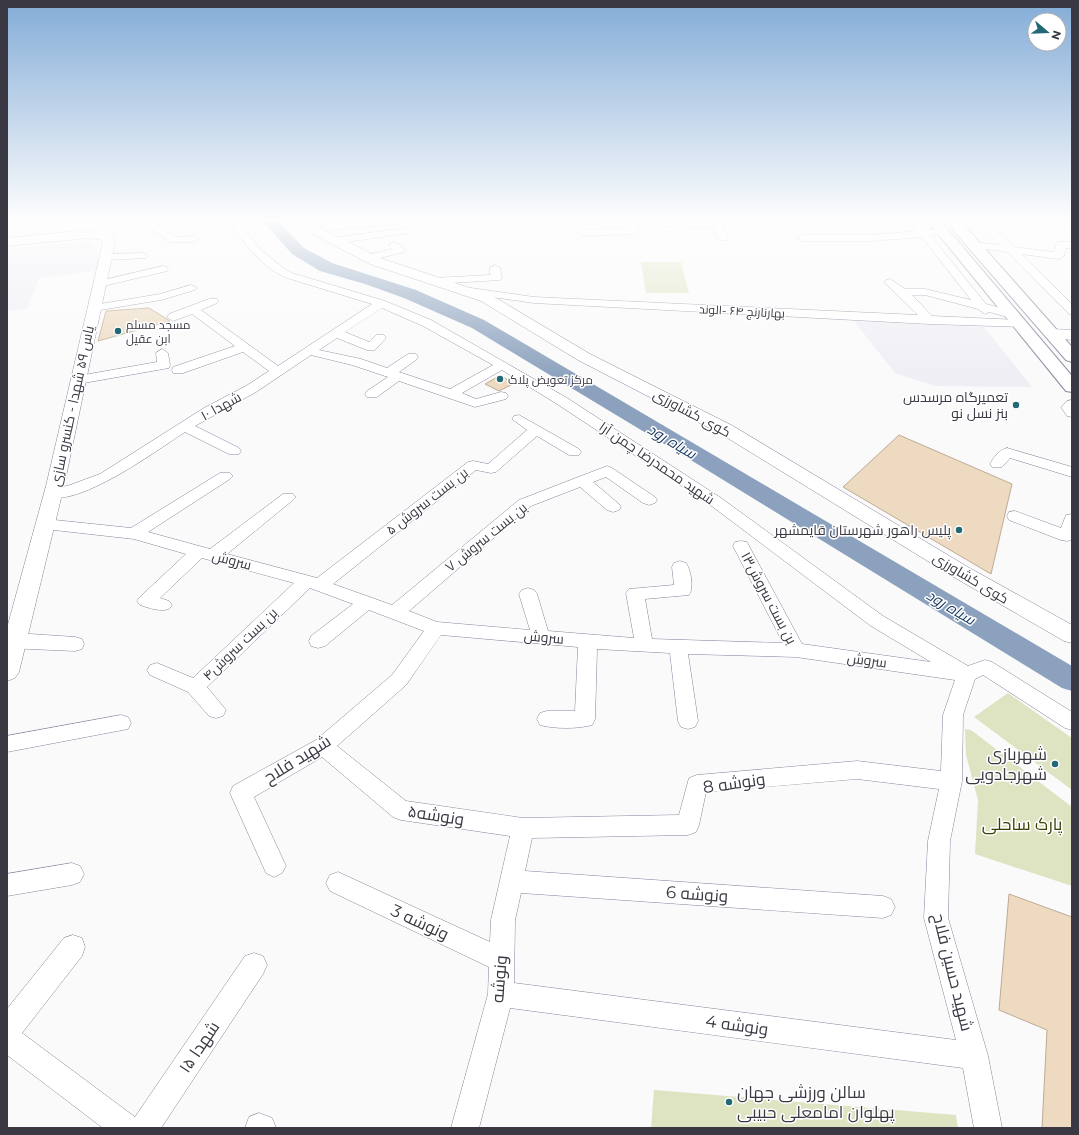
<svg xmlns="http://www.w3.org/2000/svg" width="1079" height="1135" font-family="Montserrat,Cairo,sans-serif">
<style>
.built{fill:#efeef5}
.green{fill:#dee3c1}
.lines{fill:none;stroke-linecap:round;stroke-linejoin:round}
.river{fill:#8ba1bd;fill-rule:evenodd}
.building{fill:#eddac1;stroke:#beab94}
.minor-casing{stroke:#89849d;stroke-width:1}
.tertiary-casing{stroke:#89849d;stroke-width:1}
.trunk-casing{stroke:#89849d;stroke-width:2}
.minor{fill:#fff;fill-rule:evenodd}
.tertiary{fill:#fff;fill-rule:evenodd}
.trunk{fill:#fff;fill-rule:evenodd}
.poi-dot{fill:#226877;stroke:#fff;stroke-width:1.5}
.labels{text-anchor:middle;dominant-baseline:central;stroke-width:3;stroke-linejoin:round;paint-order:stroke}
.far-street-label{font-size:12px;fill:#3a3843;stroke:#fff}
.far-poi-label{font-size:12px;fill:#3a3843;stroke:#fff;text-anchor:start}
.poi-label{font-size:14px;fill:#3a3843;stroke:#fff;text-anchor:end}
.street-label{font-size:14px;fill:#3a3843;stroke:#fff}
.water-label{font-size:15px;font-style:italic;fill:#1e3e65;stroke:#fff}
.near-poi-label{font-size:17px;fill:#3a3843;stroke:#fff;text-anchor:end}
.near-street-label{font-size:17px;fill:#3a3843;stroke:#fff}
.near-park-label{font-size:17px;fill:#3b3f01;stroke:#fff}
</style>
<rect width="100%" height="100%" fill="#fafafa"/>
<g class="built">
<polygon points="92,241 103,270 39,278 27,309 7,311 7,249"/>
<polygon points="854,321 984,327 1032,387 935,386 895,373"/>
</g>
<g class="green">
<polygon points="641,262 681,262 689,293 646,293"/>
<polygon points="1008,693 1072,738 1072,790 974,717"/>
<polygon points="965,729 971,730 1072,807 1072,886 975,854 978,800 966,755"/>
<polygon points="654,1090 956,1115 958,1128 651,1128"/>
</g>
<g class="lines">
<polygon class="river" points="261,219 276,219 304,248 332,263 416,290 484,320 1072,666 1072,691 1062,688 694,462 472,328 404,298 365,284 320,271 292,254"/>
</g>
<g class="building">
<polygon points="149,308 170,321 98,341 106,311"/>
<polygon points="501,375 513,384 499,391 485,384"/>
<polygon points="899,435 1012,484 991,574 843,487"/>
<polygon points="1009,894 1072,917 1072,1128 1042,1128 1047,1030 999,1010"/>
</g>
<g class="lines">
<g class="minor-casing">
<g id="minor">
<polygon points="105,219 115,219 119,227 114,230 110,229"/>
<polygon points="139,219 151,219 176,237 193,236 198,239 193,242 170,242"/>
<path d="M227,219H237L260,249L283,268L292,273L385,301L431,320L567,398L721,498L883,616L968,666L985,660L992,662L1072,712V730L1065,728L983,675L975,679L963,715L962,781L950,841L948,918L988,1056L1002,1128H974L963,1068L510,1008L479,1128H451L488,994L489,967L330,891L326,883L330,875L338,872L490,942L491,920L510,836L401,820L393,817L322,757L254,797L286,866L282,873L274,877L266,873L230,793L233,786L316,740L392,675L424,631L369,610L325,646L318,648L311,646L309,641L311,636L353,604L310,588L207,687L226,710L223,716L216,718L209,716L188,692L150,675L147,670L150,665L157,663L193,678L294,583L202,558L160,598L169,601L172,605L169,609C160,612 149,608 140,605L137,601L140,597L186,554L134,539L45,529L39,528L37,524L39,520L45,519L131,528L220,473H230L233,476L230,479L148,532L210,549L283,494H293L296,497L293,500L227,554L317,578L468,462L473,461L488,464L527,430L512,419L514,416L519,415L579,449L581,452L579,455H569L537,436L496,472L491,473L476,470L333,584L392,605L519,500L607,466L612,468L655,497L657,500L655,503L649,505L643,503L606,477L593,482L619,504L621,507L619,510L613,512L607,510L580,487L531,506L409,611L437,622L530,630L519,594L522,590L528,588L534,590L537,594L548,631L634,638L626,593L629,589L674,585L672,567L674,563L680,561L686,563C691,570 694,588 689,595L645,599L652,639L783,643L733,546L735,542L741,541L747,542L749,546L802,644L931,662L871,626L709,504L557,404L502,370L462,393L476,399L501,392L506,393L508,396L506,399L475,407L399,381L377,397H367L365,394L367,391L388,377L352,365L311,355L256,392L195,426L239,448L241,451L239,454H229L185,432C156,451 81,506 48,497L45,494L48,491L70,485L100,474L204,408L246,386L269,371L243,352L183,373H173L172,370L173,367L235,346L192,314L173,321L167,317L169,314L209,299H217L219,301L217,303L201,310L278,366L372,304L284,277C259,264 243,242 227,219ZM382,308L423,326L493,365L450,389L399,372L416,360L418,357L416,354H408L387,368L361,359L319,350L337,338L367,350H375L386,338L384,335H376L369,342L345,332ZM441,635L578,647L575,711H547L540,713L537,719L540,725C554,729 578,729 592,725L595,719L597,649L670,653L678,721L681,727L688,729L695,727L698,721L688,654L796,657L955,680L943,715L941,771L857,761L697,775L689,778L679,815L523,818L406,801L337,746L406,685ZM857,779L939,789L928,841L924,918L956,1040L514,983L515,920L521,893L883,918L891,915L895,907L891,899L883,896L525,871L532,838L688,835L696,832L699,825L706,792Z"/>
<polygon points="388,219 404,219 405,221 400,224 327,230 322,227 327,224"/>
<polygon points="552,219 562,219 562,223 557,226 553,225"/>
<polygon points="628,219 717,222 721,223 728,238 727,240 719,240 713,228 638,225 639,231 634,234 583,236 578,233 583,230 629,228"/>
<polygon points="908,219 918,219 927,230 946,229 947,231 946,233 931,236 986,304 1015,312 1017,314 1011,318 989,312 985,314 978,309 925,295 912,295 932,316 1020,320 1024,321 1026,324 1024,327 929,324 534,303 464,293 458,290 464,287 534,297 918,315 886,284 884,282 886,280 890,279 905,289 925,289 971,300 922,237 872,241 802,241 797,238 802,235 872,235 918,231"/>
<polygon points="975,219 986,219 1014,247 1054,252 1057,242 1072,242 1072,248 1066,248 1064,256 1059,259 1021,254 1072,304 1072,315 1068,313 1008,252 970,247 969,245 974,242 1000,245"/>
<polygon points="404,228 409,231 408,233 334,244 329,241 334,238"/>
<polygon points="394,242 398,243 405,250 404,252 368,261 363,258 364,256 392,249 389,245"/>
<polygon points="142,253 146,254 147,256 146,258 106,260 101,257 106,254"/>
<polygon points="495,265 500,268 502,278 500,280 434,284 428,281 434,278 490,275 490,268"/>
<polygon points="163,266 167,267 168,269 167,271 99,287 93,284 95,282"/>
<polygon points="191,285 197,288 195,290 161,300 94,311 88,308 94,305 160,294"/>
<polygon points="162,349 168,353 170,365 169,368 78,384 71,380 78,376 157,362 156,353"/>
<polygon points="1072,400 1072,417 1067,416 1061,407 1067,401"/>
<path d="M1007,448L1072,467V477L1010,458L1002,467H992L990,464C994,457 999,450 1007,448Z"/>
<polygon points="1015,511 1061,528 1066,515 1072,514 1072,540 1067,541 1061,540 1009,520 1007,516 1009,512"/>
<polygon points="15,633 75,637 82,639 84,644 82,649 75,651 7,648 7,634"/>
<polygon points="121,715 128,717 131,723 128,729 7,752 7,736"/>
<polygon points="72,863 80,866 84,874 80,882 72,885 7,896 7,874"/>
<polygon points="73,935 82,938 85,947 82,956 22,1033 135,1117 245,956 254,953 263,956 267,965 263,974 161,1128 103,1128 7,1055 7,1009 64,938"/>
<polygon points="259,1113 272,1118 276,1128 245,1128 249,1117"/>
</g>
</g>
<g class="tertiary-casing">
<g id="tertiary">
<polygon points="121,219 141,219 139,222 128,225 111,234 114,237 115,242 64,486 19,672 15,678 7,681 7,628 46,486 103,242 102,240 89,238 7,246 7,238 89,230 96,231"/>
<polygon points="294,219 307,219 316,226 380,258 491,295 590,354 733,426 966,566 1072,625 1072,643 1064,641 952,576 721,434 578,360 481,301 370,264 308,232"/>
<polygon points="1052,329 1072,330 1072,340 1047,337 1044,334 1047,331"/>
</g>
</g>
<g class="trunk-casing">
<g id="trunk">
<polygon points="926,219 939,219 1072,376 1072,392 1066,391"/>
<polygon points="958,223 963,224 1072,347 1072,362 1066,360 953,230 952,227 953,224"/>
</g>
</g>
<use href="#minor" class="minor"/>
<use href="#tertiary" class="tertiary"/>
<use href="#trunk" class="trunk"/>
</g>
<linearGradient id="sky" x2="0" y2="1"><stop stop-color="#83acd7"/><stop offset="0.58" stop-color="#fdfdfd"/><stop offset="1" stop-color="#fdfdfd" stop-opacity="0"/></linearGradient>
<rect width="1079" height="378" fill="url(#sky)"/>
<g class="poi-dot">
<circle cx="118" cy="331" r="4"/>
<circle cx="500" cy="379" r="4"/>
<circle cx="1016" cy="405" r="4"/>
<circle cx="959" cy="530" r="4"/>
<circle cx="1055" cy="764" r="4"/>
<circle cx="729" cy="1102" r="4"/>
</g>
<g class="labels">
<g class="far-street-label">
<text transform="translate(742 311) rotate(3)">بهارنارنج ۶۴ -الوند</text>
</g>
<g class="far-poi-label">
<text x="126" y="324">مسجد مسلم<tspan x="126" dy="14">ابن عقیل</tspan></text>
<text x="508" y="379">مرکز تعویض پلاک</text>
</g>
<g class="poi-label">
<text x="1008" y="397">تعمیرگاه مرسدس<tspan x="1008" dy="16">بنز نسل نو</tspan></text>
<text x="951" y="530">پلیس راهور شهرستان قایمشهر</text>
</g>
<g class="street-label">
<text transform="translate(72 406) rotate(-78)">یاس ۵۹ شهدا - کنسرو سازی</text>
<text transform="translate(221 406) rotate(-29)">شهدا ۱۰</text>
<text transform="translate(692 413) rotate(28)">کوی کشاورزی</text>
<text transform="translate(657 463) rotate(34)">شهید محمدرضا چمن آرا</text>
<text transform="translate(427 501) rotate(-38)">بن بست سروش ۵</text>
<text transform="translate(486 537) rotate(-39)">بن بست سروش ۷</text>
<text transform="translate(232 560) rotate(15)">سروش</text>
<text transform="translate(971 578) rotate(31)">کوی کشاورزی</text>
<text transform="translate(769 598) rotate(62)">بن بست سروش۱۳</text>
<text transform="translate(544 637) rotate(5)">سروش</text>
<text transform="translate(240 644) rotate(-44)">بن بست سروش۴</text>
<text transform="translate(867 660) rotate(8)">سروش</text>
</g>
<g class="water-label">
<text transform="translate(672 441) rotate(31)">سیاه رود</text>
<text transform="translate(951 607) rotate(31)">سیاه رود</text>
</g>
<g class="near-poi-label">
<text x="1047" y="754">شهربازی<tspan x="1047" dy="20">شهرجادویی</tspan></text>
<text x="737" y="1092" text-anchor="start">سالن ورزشی جهان<tspan x="737" dy="20">پهلوان امامعلی حبیبی</tspan></text>
</g>
<g class="near-street-label">
<text transform="translate(297 759) rotate(-32)">شهید فلاح</text>
<text transform="translate(734 783) rotate(-8)">ونوشه 8</text>
<text transform="translate(436 815) rotate(9)">ونوشه۵</text>
<text transform="translate(697 894) rotate(4)">ونوشه 6</text>
<text transform="translate(420 922) rotate(25)">ونوشه 3</text>
<text transform="translate(953 972) rotate(76)">شهید حسین فلاح</text>
<text transform="translate(499 979) rotate(-85)">ونوشه</text>
<text transform="translate(737 1025) rotate(8)">ونوشه 4</text>
<text transform="translate(199 1047) rotate(-56)">شهدا ۱۵</text>
</g>
<g class="near-park-label">
<text x="1022" y="824">پارک ساحلی</text>
</g>
</g>
<rect width="1079" height="1135" fill="none" stroke="#3a3843" stroke-width="16"/>
<g transform="translate(1047 32) rotate(109)"><circle r="19" fill="#ffffff" stroke="#b0afb4"/>
<path d="M0-3L7 15L0 10L-7 15Z" fill="#226877"/>
<text y="-6" font-size="11" font-weight="bold" text-anchor="middle" fill="#3a3843">N</text>
</g>
</svg>
